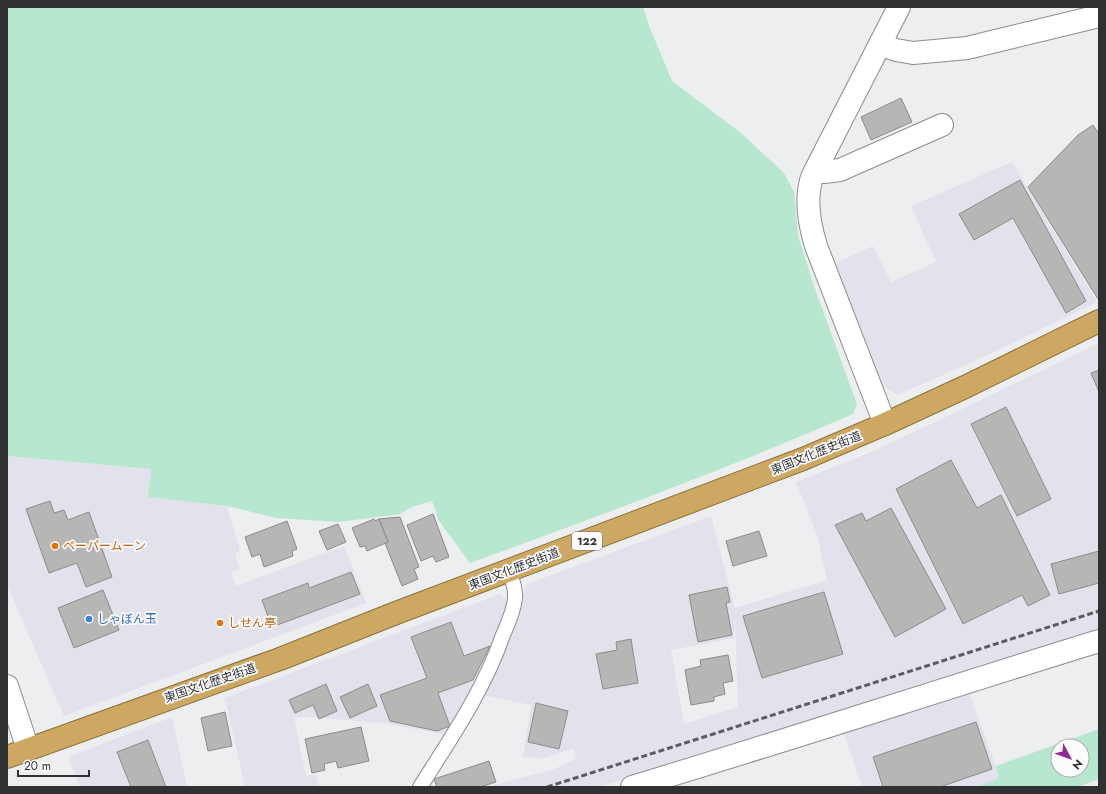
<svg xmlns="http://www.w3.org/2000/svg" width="1106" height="794" font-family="Jost,'Noto Sans JP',sans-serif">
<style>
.built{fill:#e1e2ec;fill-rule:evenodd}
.green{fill:#b8e7cf;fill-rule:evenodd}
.building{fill:#b8b6b4;stroke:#8d8b89}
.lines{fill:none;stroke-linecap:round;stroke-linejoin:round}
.service-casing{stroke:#8c8c8f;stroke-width:16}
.minor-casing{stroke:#8c8c8f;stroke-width:24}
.tertiary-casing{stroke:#8c8c8f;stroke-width:24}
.trunk-casing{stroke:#8d7138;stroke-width:24}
.service{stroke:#fff;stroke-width:14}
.minor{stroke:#fff;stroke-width:22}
.tertiary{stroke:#fff;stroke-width:22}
.trunk{stroke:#cca863;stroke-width:22}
.rail{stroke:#5b5c5d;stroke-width:3;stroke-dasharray:6 3;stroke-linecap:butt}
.food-dot{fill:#e8710a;stroke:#fbfbfe;stroke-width:1.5}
.shop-dot{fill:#3f7fe0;stroke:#fbfbfe;stroke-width:1.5}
.labels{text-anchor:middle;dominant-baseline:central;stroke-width:3.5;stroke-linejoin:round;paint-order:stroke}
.shield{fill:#fbfbfe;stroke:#6d6e6f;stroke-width:1}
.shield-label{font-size:11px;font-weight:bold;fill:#303132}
.street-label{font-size:12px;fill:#303132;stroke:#fbfbfe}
.food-label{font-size:12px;fill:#c56008;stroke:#fbfbfe;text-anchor:start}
.shop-label{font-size:12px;fill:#366cbe;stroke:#fbfbfe;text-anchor:start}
</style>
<rect width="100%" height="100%" fill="#edeef0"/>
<g class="built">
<polygon points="1012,162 1097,302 977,360 897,395 877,382 833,264 873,246 891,282 936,262 911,206"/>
<path d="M1099,343V632L599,787H486L552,770L576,759L574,748L544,758L523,757L531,705L482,695L500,664L527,584L711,516L735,608L827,580L818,538L796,482L871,452L958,411ZM735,619L738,707L684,724L671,650L734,638Z"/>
<polygon points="7,456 151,469 148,497 227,506 240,551 235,553 240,569 231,572 236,586 344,546 366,603 64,716 7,585"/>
<polygon points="500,594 508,602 488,656 447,735 389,724 314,717 294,717 306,776 316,775 319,787 245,787 225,698"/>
<polygon points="969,693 1000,778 977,787 862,787 844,733"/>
<polygon points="172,717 187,787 80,787 68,757"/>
</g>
<g class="green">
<path d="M7,7H643L650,28L672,81L741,133L784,173L794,192L798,235L815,289L857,404L853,414C727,469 599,516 470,563L439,521L432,501L412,507L400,514L339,522L276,518L227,506L148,497L151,469L7,456Z"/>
<path d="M1099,729V779L1078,787H977L999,778L996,766ZM1058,746H1082V770H1058Z"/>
</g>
<g class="building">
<polygon points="901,98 912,122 871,140 861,117"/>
<polygon points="1093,125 1099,134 1099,299 1098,299 1028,187 1078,135"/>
<polygon points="1020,180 1086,301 1066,313 1013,218 974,240 959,214"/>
<polygon points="1099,370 1099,392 1091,373"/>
<polygon points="1006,407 1051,499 1017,516 971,424"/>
<polygon points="951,460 977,508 1001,495 1050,595 1028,606 1022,595 963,624 896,489"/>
<polygon points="50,501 54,513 64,510 68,520 89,512 112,577 86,587 77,563 49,573 26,509"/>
<polygon points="891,508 946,609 895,637 835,525 862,513 866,521"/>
<polygon points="433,514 449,557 436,562 433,556 421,561 407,525"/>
<polygon points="400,517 419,567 414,569 418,579 402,586 385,543 388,542 379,519"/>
<polygon points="374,519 375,521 379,519 388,542 367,551 365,546 360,547 352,528"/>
<polygon points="287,521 297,549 292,551 293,556 264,567 260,554 252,557 245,537"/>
<polygon points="338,524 346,542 327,550 319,531"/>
<polygon points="759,531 767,556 733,566 726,541"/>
<polygon points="1099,551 1099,583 1059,594 1051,564"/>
<polygon points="351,572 360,594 272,627 262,600 308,583 309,588"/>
<polygon points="727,587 730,602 726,603 732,635 698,642 689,595"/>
<polygon points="103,590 119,630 74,648 58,608"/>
<polygon points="824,592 843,654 762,678 743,616"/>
<polygon points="451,622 464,656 490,646 473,680 438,693 450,726 437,731 390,721 380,695 427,678 411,637"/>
<polygon points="631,639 638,683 603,689 596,654 617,650 616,642"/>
<polygon points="728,655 733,681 723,683 725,694 714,697 714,701 691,705 685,670 701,666 700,660"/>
<polygon points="326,684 337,711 319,719 313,705 295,713 289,700"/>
<polygon points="368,684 377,706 350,718 340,697"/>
<polygon points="536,703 568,711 559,749 528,742"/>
<polygon points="225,712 232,746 208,751 201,718"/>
<polygon points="976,722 992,769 940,787 883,787 873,757"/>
<polygon points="361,727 369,761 338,768 336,761 324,764 325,770 312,773 305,739"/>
<polygon points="148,740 166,787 131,787 117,752"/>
<polygon points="489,761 496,782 480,787 437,787 434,779"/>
</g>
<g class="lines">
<g class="service-casing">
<path id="service" d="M420,787C451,738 484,690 503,635C508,623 514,611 515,598C516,588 512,579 509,571"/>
</g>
<g class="minor-casing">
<g id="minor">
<polyline points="880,44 896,50 913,53 967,48 1099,16"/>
<polyline points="816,170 824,172 840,170 942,125"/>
<path d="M632,787C788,740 943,689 1099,641"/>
</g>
</g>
<g class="tertiary-casing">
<g id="tertiary">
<path d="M885,424L816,246C809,223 804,197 813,175L899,7"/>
<polyline points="7,686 28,749"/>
</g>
</g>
<g class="trunk-casing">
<polyline id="trunk" points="7,757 280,659 396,613 803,459 885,424 965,387 1099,321"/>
</g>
<use href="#service" class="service"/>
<use href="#minor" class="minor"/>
<use href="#tertiary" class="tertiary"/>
<use href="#trunk" class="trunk"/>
<polyline class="rail" points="547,787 1099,611"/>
</g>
<g class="food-dot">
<circle cx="55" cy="546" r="4"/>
<circle cx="220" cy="623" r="4"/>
</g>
<circle class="shop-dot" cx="89" cy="619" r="4"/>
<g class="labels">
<rect class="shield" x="572" y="532" width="30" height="18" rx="3"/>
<g class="shield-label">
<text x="587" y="541">122</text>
</g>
<g class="street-label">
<text transform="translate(816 453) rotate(-22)">東国文化歴史街道</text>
<text transform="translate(514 569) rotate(-21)">東国文化歴史街道</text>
<text transform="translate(210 683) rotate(-19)">東国文化歴史街道</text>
</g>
<g class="food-label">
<text x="63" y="546">ペーパームーン</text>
<text x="228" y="623">しせん亭</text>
</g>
<g class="shop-label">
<text x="97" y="619">しゃぼん玉</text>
</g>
</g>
<rect width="1106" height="794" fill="none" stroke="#303132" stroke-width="16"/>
<g transform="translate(1070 758) rotate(131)"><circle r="19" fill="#fbfbfe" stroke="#aaaaac"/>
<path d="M0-3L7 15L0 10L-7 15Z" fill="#922a8f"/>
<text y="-6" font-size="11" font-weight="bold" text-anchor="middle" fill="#303132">N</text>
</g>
<path d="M18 770v6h71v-6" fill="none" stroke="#303132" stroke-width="2"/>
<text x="24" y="770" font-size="12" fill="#303132" stroke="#fbfbfe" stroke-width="3" paint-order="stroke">20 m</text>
</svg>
